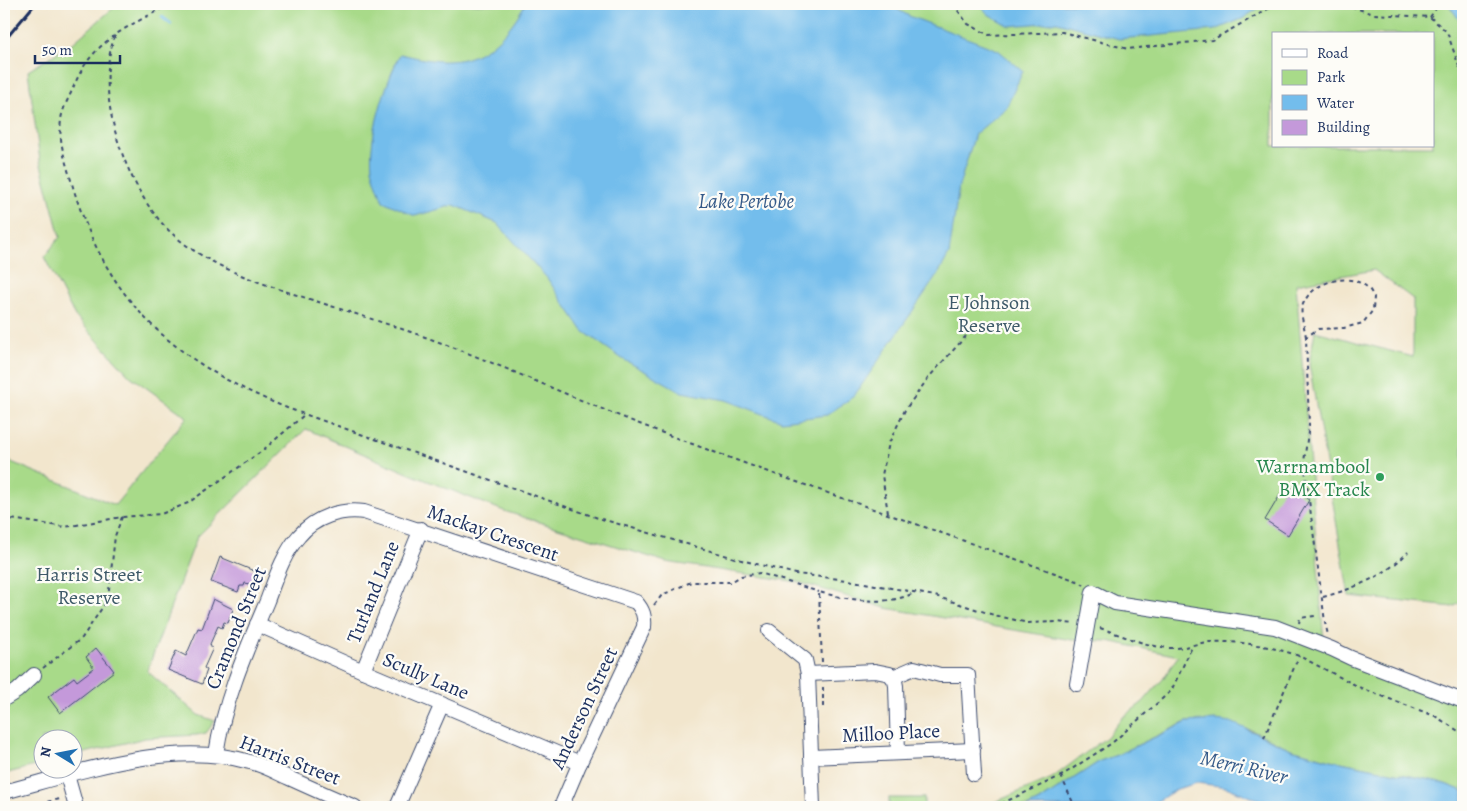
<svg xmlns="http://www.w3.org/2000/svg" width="1467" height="811" font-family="Alegreya,serif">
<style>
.green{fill:#a8da89;stroke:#628474;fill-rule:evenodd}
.water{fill:#73bdec;stroke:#4776a5}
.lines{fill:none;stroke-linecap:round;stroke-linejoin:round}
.stream{stroke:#73bdec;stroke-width:3}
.building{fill:#c499da}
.minor-casing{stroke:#3b4a6f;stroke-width:16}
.path{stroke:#3b4a6f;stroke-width:2;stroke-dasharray:4 4;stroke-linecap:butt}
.minor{stroke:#fff;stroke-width:14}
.rail{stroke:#1b2f5e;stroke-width:3}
.leisure-dot{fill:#2e9e5b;stroke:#fdfcf7;stroke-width:2}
.labels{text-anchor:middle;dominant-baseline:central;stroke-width:4.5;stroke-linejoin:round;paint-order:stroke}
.park-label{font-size:20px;fill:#3e5a69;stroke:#fdfcf7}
.leisure-label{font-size:20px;fill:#27864d;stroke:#fdfcf7;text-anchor:end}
.street-label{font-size:20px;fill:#1b2f5e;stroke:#fdfcf7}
.water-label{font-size:21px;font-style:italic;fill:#355a89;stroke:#fdfcf7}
</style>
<rect width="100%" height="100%" fill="#fdfcf7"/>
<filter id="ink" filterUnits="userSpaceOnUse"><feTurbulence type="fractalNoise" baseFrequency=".02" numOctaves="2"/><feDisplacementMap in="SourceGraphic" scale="10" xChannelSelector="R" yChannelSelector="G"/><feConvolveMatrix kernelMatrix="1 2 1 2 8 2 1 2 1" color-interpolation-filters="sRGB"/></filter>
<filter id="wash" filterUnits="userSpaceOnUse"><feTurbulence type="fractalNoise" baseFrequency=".0096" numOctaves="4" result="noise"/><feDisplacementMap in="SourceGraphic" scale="20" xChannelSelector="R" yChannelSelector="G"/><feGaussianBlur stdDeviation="1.12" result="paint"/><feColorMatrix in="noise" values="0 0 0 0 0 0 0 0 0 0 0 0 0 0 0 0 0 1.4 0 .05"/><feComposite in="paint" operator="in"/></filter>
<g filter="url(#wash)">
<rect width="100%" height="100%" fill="#f2e6cd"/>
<g class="green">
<path d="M118,4H1463V601L1453,607L1349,596L1309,364L1315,331L1413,357V299L1374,270L1296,284L1324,644L1463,701V791L1440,782L1331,760L1291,749L1251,730L1201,721L1186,722L1117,755L1100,761L1041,800L1027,807H983L1052,778L1107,737L1122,718L1143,702L1163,679L1178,656L1108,641L1072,640L886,608L798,582L666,562L504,511L410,474L306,429L197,537L147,671L198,715L215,721L206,733L197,735L145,738L73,756L72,738H42V764L4,774V459L115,505L187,417L130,376L75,316L44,257L60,237L40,161L28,71L74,42ZM1273,34H1433V146H1273Z"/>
<rect x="889" y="798" width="35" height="9"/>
</g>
<g class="water">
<path d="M525,4H888L909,16L998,50L1023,71L1006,108L975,134L959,186L949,254L938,274L854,396L827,415L782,421L726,400L682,392L621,358L583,331L547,278L497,223L454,205L415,216L383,201C379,190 374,179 372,168C368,137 386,83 400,54C414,57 435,62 449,61C485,60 509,33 525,4Z"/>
<polygon points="979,4 1265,4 1242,19 1215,30 1119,39 1057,22 1009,26 988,14"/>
<polygon points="1448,4 1463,4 1463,25"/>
<polygon points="1216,720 1231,722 1291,749 1331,760 1440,782 1463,791 1463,807 1290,807 1251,797 1226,787 1197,783 1177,789 1156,802 1140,807 1027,807 1041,800 1100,761 1117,755 1187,722"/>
</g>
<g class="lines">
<g class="stream">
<polyline points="145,4 149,7"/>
<polyline points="162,17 171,24"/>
</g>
</g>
<g id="blocks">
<g class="building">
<polygon points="1286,485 1309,500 1288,535 1265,520"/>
<polygon points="220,557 259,573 254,585 245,583 244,586 240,586 238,592 211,582"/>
<polygon points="213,599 233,609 228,623 224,622 222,628 218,626 210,644 212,650 204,668 207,670 202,684 168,670 176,651 186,656 198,628 202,629"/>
<polygon points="96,648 114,671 60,713 48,697 74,677 77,681 94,668 86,657"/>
</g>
</g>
</g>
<g filter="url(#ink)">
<use href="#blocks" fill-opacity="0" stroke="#3b4a6f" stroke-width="1"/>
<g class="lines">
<g class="minor-casing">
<g id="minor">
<polyline points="257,624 363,671 580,763"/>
<polyline points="769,631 805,660 808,674 813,807"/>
<polyline points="363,671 421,529"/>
<polyline points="808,674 875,671 890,674 895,681 896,686 898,752"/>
<polyline points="893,677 914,668 940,675 968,675 974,774"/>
<polyline points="1077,684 1093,592 1115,603 1275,627 1332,649 1351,658 1463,701"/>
<polyline points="4,699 17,691 34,675"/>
<path d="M216,754C224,701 246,651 267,601C275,580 283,554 299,536C315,517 340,509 364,512L636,602C643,610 645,616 644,627L581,760L561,807"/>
<polyline points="811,757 973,750"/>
<polyline points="67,775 76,807"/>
<path d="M4,792C80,772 172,739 250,762C263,765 276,772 289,778C311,788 333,798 355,807"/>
<polyline points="397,807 442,704"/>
</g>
</g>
<g class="path">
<path d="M170,4C140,21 108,33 87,62C81,70 77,79 73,88C69,98 62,109 61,120C58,142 67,166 73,187C108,304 176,363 287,408L598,518L745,561L796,574L848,580L935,596L994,615L1028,623L1057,622L1075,624"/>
<polyline points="953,4 968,24 989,35 1062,32 1128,49 1212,40 1277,4"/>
<polyline points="1344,4 1373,14 1430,17 1447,32 1461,72 1463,88"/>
<polyline points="1430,17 1439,4"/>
<path d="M115,36C91,95 129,198 176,237C211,267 257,282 300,296C349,312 399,327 447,345C520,373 591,406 663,433C801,485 941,532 1080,582L1084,585"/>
<path d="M1306,337C1305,329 1300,315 1302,307C1310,282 1347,271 1367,287C1370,289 1372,294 1374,297L1373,310L1363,323L1344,328L1318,329L1306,337L1309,425L1304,462L1325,622L1328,635"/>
<polyline points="888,513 882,475 889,443 905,410 929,377 966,336"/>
<polyline points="4,518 65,527 122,517 161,514 188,503 262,451 304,415"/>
<path d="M1323,597C1353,589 1386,576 1408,552"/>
<polyline points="654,605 662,595 691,582 731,582 741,576 760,573 819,592"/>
<polyline points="1299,623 1300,618 1315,616"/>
<path d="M1100,628C1122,635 1147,647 1170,648C1185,649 1196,643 1208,642C1240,641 1268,645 1299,656L1363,689L1435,716L1463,734"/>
<path d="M822,662L819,592C850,600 887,607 916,592"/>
<polyline points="43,668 82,638 108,599 115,536 122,517"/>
<polyline points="823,687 823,709"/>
<polyline points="1264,738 1299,656"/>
<polyline points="1061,776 1075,807"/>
<polyline points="24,807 60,799"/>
<polyline points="994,807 1061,776 1112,743 1171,691 1192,647"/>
</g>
<use href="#minor" class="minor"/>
<polyline class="rail" points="4,41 35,4"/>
</g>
</g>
<circle class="leisure-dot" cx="1380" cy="477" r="5"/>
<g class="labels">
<g class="park-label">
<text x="989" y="302">E Johnson<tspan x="989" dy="23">Reserve</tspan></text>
<text x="89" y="574">Harris Street<tspan x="89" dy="23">Reserve</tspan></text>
</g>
<g class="leisure-label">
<text x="1370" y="466">Warrnambool<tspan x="1370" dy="23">BMX Track</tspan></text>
</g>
<g class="street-label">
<text transform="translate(493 533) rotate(19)">Mackay Crescent</text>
<text transform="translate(373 592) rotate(-68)">Turland Lane</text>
<text transform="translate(236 628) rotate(-68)">Cramond Street</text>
<text transform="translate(426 676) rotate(23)">Scully Lane</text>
<text transform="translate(584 708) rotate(-65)">Anderson Street</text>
<text transform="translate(891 733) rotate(-3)">Milloo Place</text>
<text transform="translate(290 760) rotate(21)">Harris Street</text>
</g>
<g class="water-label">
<text x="746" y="201">Lake Pertobe</text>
<text transform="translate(1244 767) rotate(13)">Merri River</text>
</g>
</g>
<rect width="1467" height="811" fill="none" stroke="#fdfcf7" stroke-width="20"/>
<rect x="1272" y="32" width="162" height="115" fill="#fdfcf7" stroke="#a3aaba"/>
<rect x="1282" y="49" width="25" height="8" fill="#ffffff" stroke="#a3aaba"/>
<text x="1317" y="58" font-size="15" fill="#1b2f5e">Road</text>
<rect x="1282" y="70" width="25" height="15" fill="#a8da89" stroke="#a3aaba"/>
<text x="1317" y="82" font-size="15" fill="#1b2f5e">Park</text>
<rect x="1282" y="95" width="25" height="15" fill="#73bdec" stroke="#a3aaba"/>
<text x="1317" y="108" font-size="15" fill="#1b2f5e">Water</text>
<rect x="1282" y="120" width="25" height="15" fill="#c499da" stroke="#a3aaba"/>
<text x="1317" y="132" font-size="15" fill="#1b2f5e">Building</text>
<g transform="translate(58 754) rotate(280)"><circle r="24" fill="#fdfcf7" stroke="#a3aaba"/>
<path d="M0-4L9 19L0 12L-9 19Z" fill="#1f6fb2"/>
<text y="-8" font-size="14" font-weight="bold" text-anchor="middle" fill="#1b2f5e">N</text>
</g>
<path d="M35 55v8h85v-8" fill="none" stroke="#1b2f5e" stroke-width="2.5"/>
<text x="42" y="55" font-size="15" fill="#1b2f5e" stroke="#fdfcf7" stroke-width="4" paint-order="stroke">50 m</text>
</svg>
